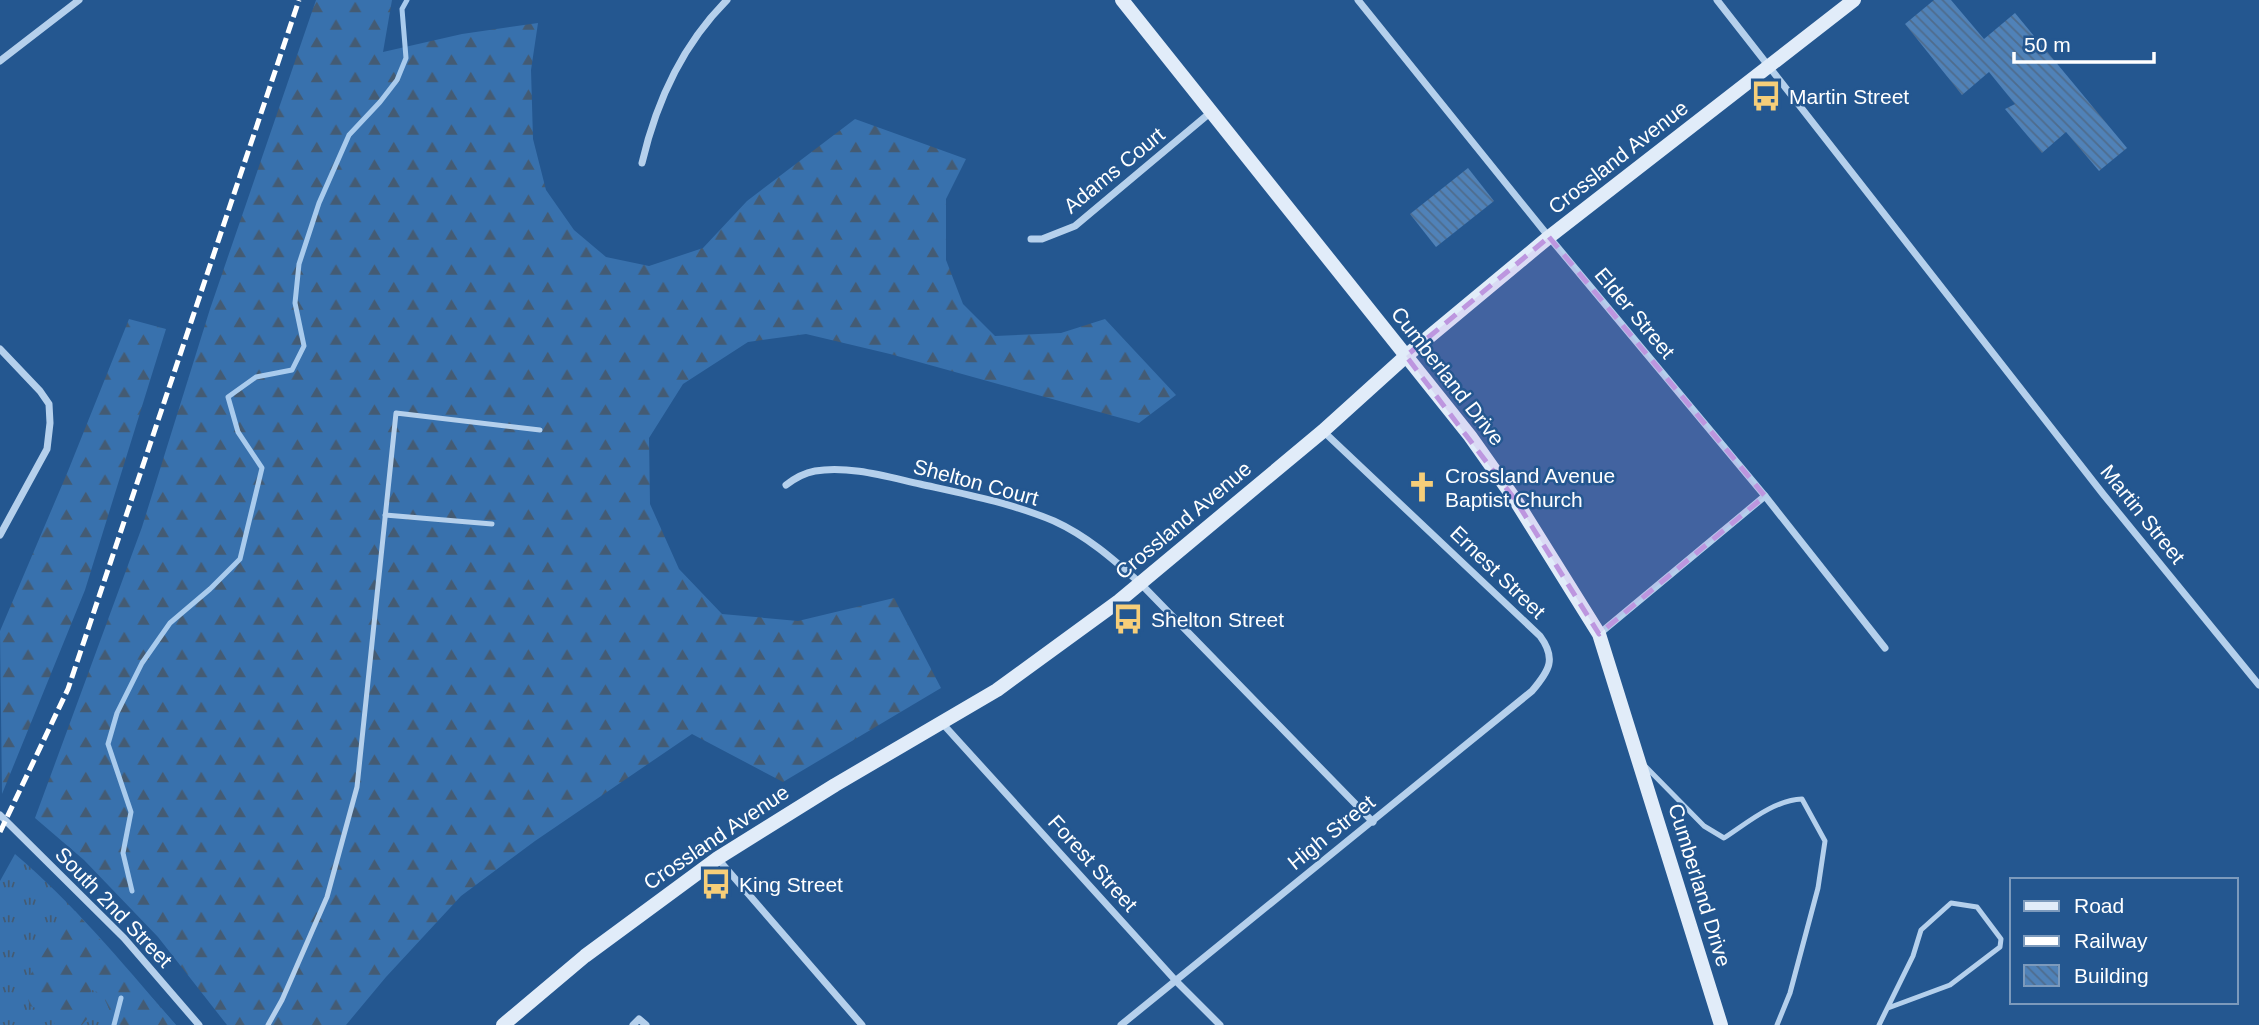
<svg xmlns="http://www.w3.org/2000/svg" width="2259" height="1025" font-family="Arial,sans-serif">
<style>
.grass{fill:url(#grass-tufts)}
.forest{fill:url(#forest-firs)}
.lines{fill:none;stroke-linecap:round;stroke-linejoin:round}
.stream{stroke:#a9cbed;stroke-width:5}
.building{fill:url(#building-back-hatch)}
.lane{stroke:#b5d0ec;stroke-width:5}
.street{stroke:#b5d0ec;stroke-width:7}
.secondary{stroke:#e1ecf9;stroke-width:14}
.rail{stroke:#fff;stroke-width:5;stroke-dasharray:12 5;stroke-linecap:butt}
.marked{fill:#bd96df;fill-opacity:0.2;stroke:#bd96df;stroke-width:5;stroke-dasharray:14 9;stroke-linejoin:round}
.labels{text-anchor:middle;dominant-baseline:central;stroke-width:5;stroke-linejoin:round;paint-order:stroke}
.poi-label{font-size:21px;fill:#fff;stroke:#245790;text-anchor:start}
.street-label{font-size:21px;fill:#fff;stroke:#245790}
</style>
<defs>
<pattern id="grass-tufts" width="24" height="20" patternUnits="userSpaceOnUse" patternTransform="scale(1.75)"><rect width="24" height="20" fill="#3871ad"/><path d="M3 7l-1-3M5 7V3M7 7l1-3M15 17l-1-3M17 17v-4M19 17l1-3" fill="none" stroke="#445b73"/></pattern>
<pattern id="forest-firs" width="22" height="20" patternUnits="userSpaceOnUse" patternTransform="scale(1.75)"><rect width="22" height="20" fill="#3871ad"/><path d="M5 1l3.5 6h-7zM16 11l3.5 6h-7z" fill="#445b73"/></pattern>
<pattern id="building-back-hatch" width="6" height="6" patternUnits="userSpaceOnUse" patternTransform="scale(1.75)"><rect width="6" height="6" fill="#5082b8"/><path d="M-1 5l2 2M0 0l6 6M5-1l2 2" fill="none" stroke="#4e6c8d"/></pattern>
</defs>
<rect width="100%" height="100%" fill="#245790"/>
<path class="grass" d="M15,854C75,905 125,966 176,1025H0V881Z"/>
<g class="forest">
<polygon points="316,0 392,0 383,52 462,34 538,23 531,70 533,139 546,190 574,230 606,257 649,266 703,248 747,201 855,119 966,159 946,199 946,260 963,304 995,336 1061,333 1105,319 1176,395 1139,423 890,354 806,334 748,342 683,384 649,438 650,504 679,569 722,614 798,621 894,598 941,688 783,782 692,734 535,841 461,896 386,977 346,1025 227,1025 158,937 84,860 35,818 142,527 210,309"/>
<polygon points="129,319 166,329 85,590 2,794 0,631 68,471"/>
<polygon points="75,911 176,1025 115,1025 114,1019 102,994 92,990 88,998 89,1017 82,1025 53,1025 55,1023 53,1014 30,1006 26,993 29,977 52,940 62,933"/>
</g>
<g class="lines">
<g class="stream">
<polyline points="132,891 123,853 131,812 108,744 117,713 142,663 170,623 210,589 240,559 262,468 238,432 228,397 256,377 292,370 304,346 295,303 299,264 319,203 349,135 380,102 397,80 406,58 402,9 407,0"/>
<polyline points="114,1025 121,998"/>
</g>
</g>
<g class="building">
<polygon points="1934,0 1951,0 1984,39 2015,13 2127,148 2099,171 2066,132 2042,153 2005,109 2015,104 1989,72 1962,95 1905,24"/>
<polygon points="1468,168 1494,201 1436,247 1410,214"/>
</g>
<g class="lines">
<g class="lane">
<polyline points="385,515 492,524"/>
<path d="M1645,766L1704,826L1724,838C1747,823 1774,800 1802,799L1825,841L1818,888L1790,993L1777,1025"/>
<polyline points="268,1025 282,1000 327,897 357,787 396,413 540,430"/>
<polyline points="1879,1025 1913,956 1921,930 1951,903 1977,907 2001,939 2000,947 1950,985 1888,1008"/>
</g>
<g class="street">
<polyline points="1358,0 1549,237 1765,496 1885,648"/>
<polyline points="1717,0 2103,494 2259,685"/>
<polyline points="0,61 79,0"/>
<path d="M642,163C656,103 683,44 727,0"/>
<polyline points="1031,239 1042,239 1075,226 1211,112"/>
<polyline points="0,349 40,391 49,404 50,423 47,449 0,535"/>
<path d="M786,485C795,478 804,473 815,471C848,465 888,477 920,484C965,494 1011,503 1054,521C1087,536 1113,559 1140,583L1373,822"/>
<polyline points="1599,634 1765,496"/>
<polyline points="942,723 1176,981 1220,1025"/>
<polyline points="0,815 124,938 199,1025"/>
<polyline points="718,859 862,1025"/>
<polyline points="633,1025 639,1019 646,1025"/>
<path d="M1121,1025L1532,691C1549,671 1557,659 1540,636L1323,431"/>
</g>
<g class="secondary">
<polyline points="1122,0 1470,436 1516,501 1599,634 1721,1025"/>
<polyline points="503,1025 585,956 718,858 835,785 997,690 1119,601 1323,431 1406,356 1549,237 1854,0"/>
</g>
<polyline class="rail" points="0,832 68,689 299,0"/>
</g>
<path class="marked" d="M1549,237L1765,496L1599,634L1516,501L1406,356Z"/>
<defs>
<g id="bus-bare" transform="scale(2.415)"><path d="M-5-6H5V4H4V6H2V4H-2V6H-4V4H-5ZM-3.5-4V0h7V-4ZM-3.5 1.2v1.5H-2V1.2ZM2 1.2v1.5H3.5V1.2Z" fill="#f6ce79" stroke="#245790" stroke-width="2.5" paint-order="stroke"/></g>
<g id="church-bare" transform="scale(2.415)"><path d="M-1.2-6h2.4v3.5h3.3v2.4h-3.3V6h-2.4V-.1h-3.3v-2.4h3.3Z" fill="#f6ce79" stroke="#245790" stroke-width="2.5" paint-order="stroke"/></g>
</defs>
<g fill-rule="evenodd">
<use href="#bus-bare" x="1766" y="96"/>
<use href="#church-bare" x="1422" y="487"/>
<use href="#bus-bare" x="1128" y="619"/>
<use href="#bus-bare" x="716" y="884"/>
</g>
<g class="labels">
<g class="poi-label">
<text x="1789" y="96">Martin Street</text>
<text x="1445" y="475">Crossland Avenue<tspan x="1445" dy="24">Baptist Church</tspan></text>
<text x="1151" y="619">Shelton Street</text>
<text x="739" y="884">King Street</text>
</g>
<g class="street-label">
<text transform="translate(1618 157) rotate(-38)">Crossland Avenue</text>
<text transform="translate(1114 170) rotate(-39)">Adams Court</text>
<text transform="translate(1635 313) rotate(50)">Elder Street</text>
<text transform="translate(1448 376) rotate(52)">Cumberland Drive</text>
<text transform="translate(976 482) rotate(15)">Shelton Court</text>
<text transform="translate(2143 514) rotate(51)">Martin Street</text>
<text transform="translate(1183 520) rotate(-40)">Crossland Avenue</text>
<text transform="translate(1498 572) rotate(44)">Ernest Street</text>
<text transform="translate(1331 832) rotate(-39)">High Street</text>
<text transform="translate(716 837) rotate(-34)">Crossland Avenue</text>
<text transform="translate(1093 863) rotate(48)">Forest Street</text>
<text transform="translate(1700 885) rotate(73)">Cumberland Drive</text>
<text transform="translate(114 907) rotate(46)">South 2nd Street</text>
</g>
</g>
<rect x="2010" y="878" width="228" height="126" fill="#245790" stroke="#7c9abc" stroke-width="2"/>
<rect x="2024" y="901" width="35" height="10" fill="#e1ecf9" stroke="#7c9abc" stroke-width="2"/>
<text x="2074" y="913" font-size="21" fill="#ffffff">Road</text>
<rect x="2024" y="936" width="35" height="10" fill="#ffffff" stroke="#7c9abc" stroke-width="2"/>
<text x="2074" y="948" font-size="21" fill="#ffffff">Railway</text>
<rect x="2024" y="965" width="35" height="21" fill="url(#building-back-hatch)" stroke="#7c9abc" stroke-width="2"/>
<text x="2074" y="983" font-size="21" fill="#ffffff">Building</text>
<path d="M2014 52v10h140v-10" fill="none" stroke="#ffffff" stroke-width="3.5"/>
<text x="2024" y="52" font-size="21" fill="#ffffff" stroke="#245790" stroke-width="5" paint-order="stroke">50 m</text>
</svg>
